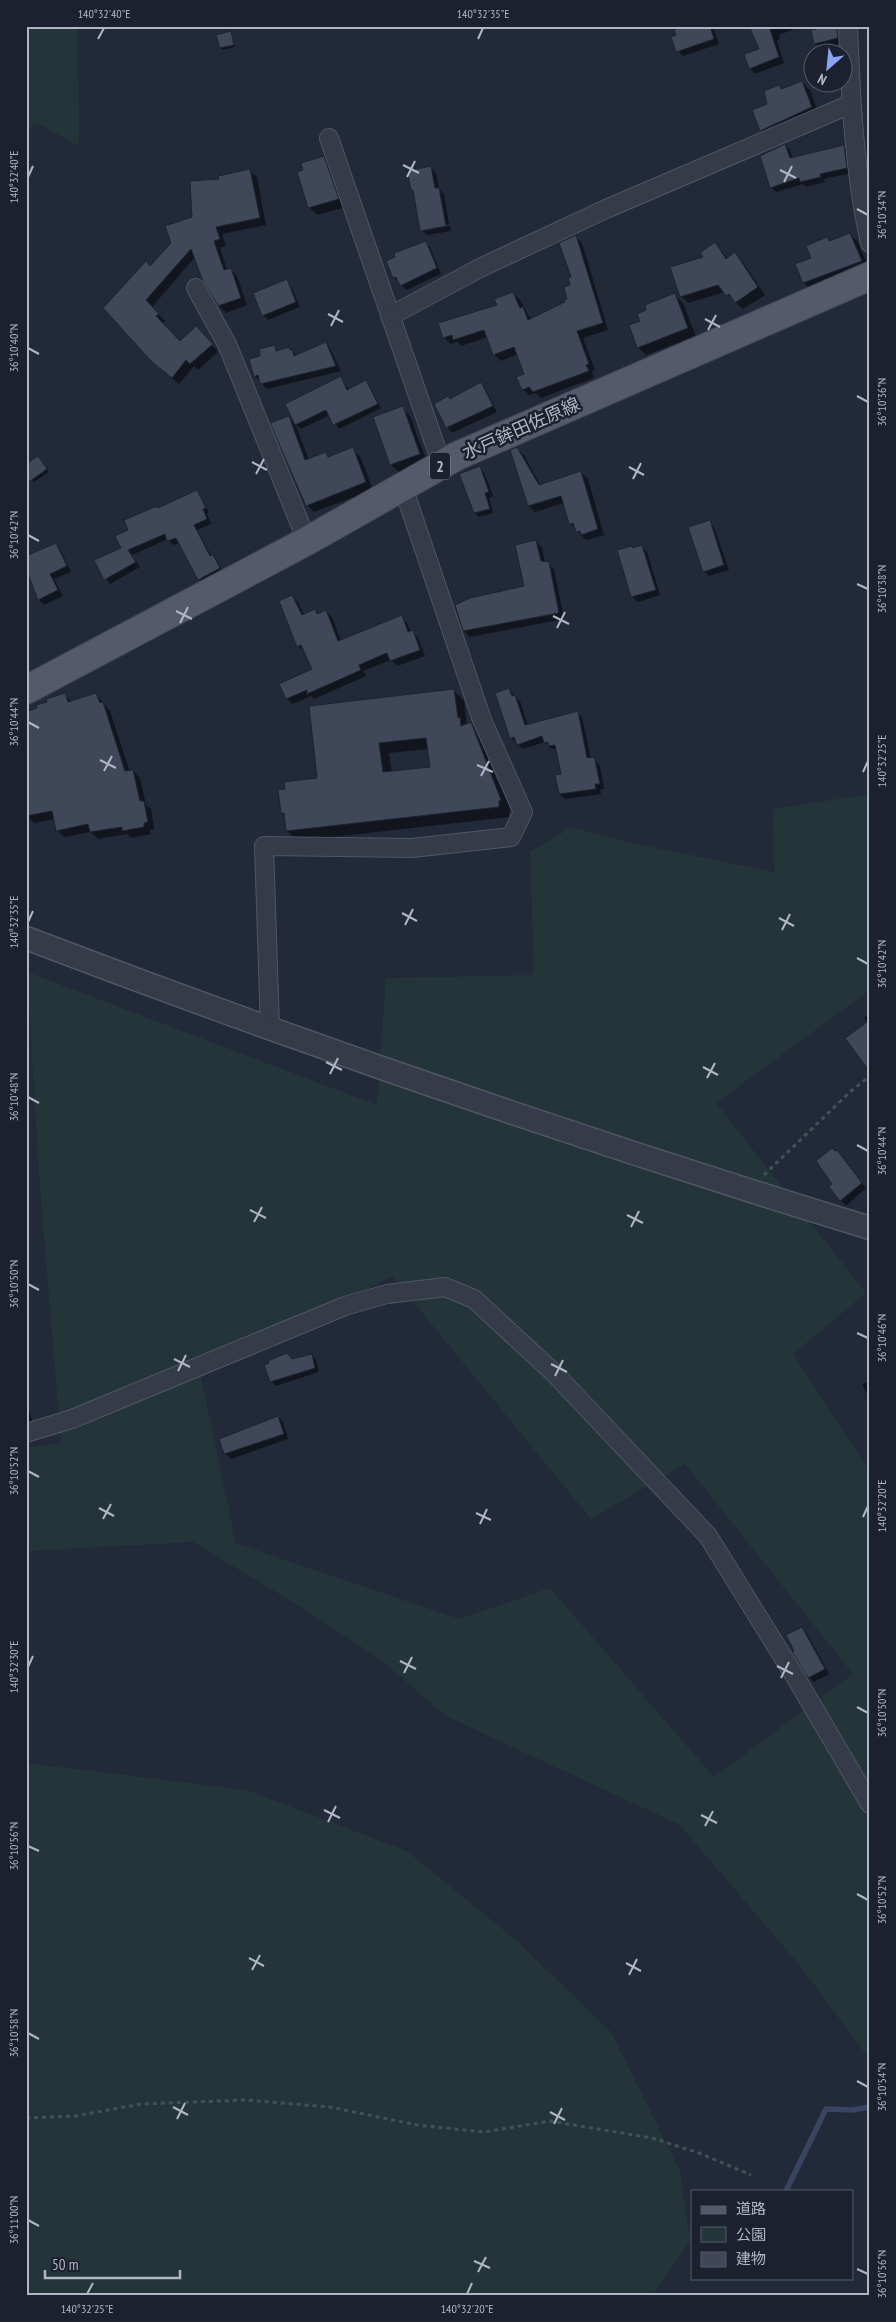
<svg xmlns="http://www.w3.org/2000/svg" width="896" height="2322" font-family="'PT Sans Narrow','Noto Sans JP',sans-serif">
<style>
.green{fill:#24353a;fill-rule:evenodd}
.shadow{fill:#0007;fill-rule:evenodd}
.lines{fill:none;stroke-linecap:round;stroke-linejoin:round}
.stream{stroke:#384462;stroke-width:5.5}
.building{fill:#3f4759;stroke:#1d2330;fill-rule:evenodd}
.minor-casing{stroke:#515664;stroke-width:20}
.tertiary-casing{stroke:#515664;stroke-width:25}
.primary-casing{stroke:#3f4552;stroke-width:30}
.path{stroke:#425257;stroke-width:3;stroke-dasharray:4 4;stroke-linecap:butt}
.minor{stroke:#363b49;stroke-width:18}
.tertiary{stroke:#363b49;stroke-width:22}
.primary{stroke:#545a69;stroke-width:28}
.ticks{fill:none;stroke:#b1b6c5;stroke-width:2}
.labels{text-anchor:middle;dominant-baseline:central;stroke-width:5;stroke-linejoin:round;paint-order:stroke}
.shield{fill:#1b212e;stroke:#848998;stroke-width:1}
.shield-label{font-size:16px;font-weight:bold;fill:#b1b6c5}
.street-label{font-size:18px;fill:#b1b6c5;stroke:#1b212e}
.neatline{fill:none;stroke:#b1b6c5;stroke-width:2}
.ticks-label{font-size:12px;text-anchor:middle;fill:#b1b6c5}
</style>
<rect width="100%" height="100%" fill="#222939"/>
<g class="green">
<polygon points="26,26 78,26 79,146 37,123 26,130"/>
<path d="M870,794V990L716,1103L866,1293L793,1354L870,1472V2060L800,1966L680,1825L446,1716L380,1659L304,1609L193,1542L26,1551V1448L61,1443L39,1175L27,972L377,1105L386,978L534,975L530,852L572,827L627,842L774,872L773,809ZM392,1276L591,1519L685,1464L853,1674L714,1777L550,1588L459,1619L236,1543L201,1377Z"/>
<polygon points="26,1763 247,1790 407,1851 517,1941 611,2032 680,2171 690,2241 652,2296 26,2296"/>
</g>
<g class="shadow">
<polygon points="687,26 713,26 719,44 683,56 678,51 678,35"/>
<polygon points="751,26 802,26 779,35 780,39 777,41 784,63 755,74 750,68 760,49"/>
<polygon points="812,26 842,26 843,43 821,49 815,43"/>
<polygon points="230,32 235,47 223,50 221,48"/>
<polygon points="802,82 810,90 819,115 769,139 761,131 753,111 768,104 779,86 783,90"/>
<polygon points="785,145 790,150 793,159 844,146 849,151 851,173 824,179 825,182 806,187 803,184 776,192 771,187"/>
<polygon points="324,157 332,165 346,207 317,215 309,207 305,171"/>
<polygon points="431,168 436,173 439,189 444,194 449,224 424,229 424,231 450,226 451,231 427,235 422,230 415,193 412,190"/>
<polygon points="250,171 257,177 266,225 222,234 226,246 220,248 227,270 231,269 237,276 247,305 226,313 219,306 203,279 195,257 152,307 165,321 162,324 180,343 203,335 218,352 198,370 194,366 179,384 161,369 105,308 150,268 194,218 221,180"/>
<polygon points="850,234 858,242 869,269 812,291 804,283 797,265 812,259 827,239 830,242"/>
<polygon points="575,236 582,243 608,330 583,338 595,370 592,371 594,378 541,398 536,393 529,395 523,389 526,375 518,354 501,361 494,354 488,337 461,346 457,342 451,344 444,338 440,324 499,306 513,293 520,300 531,320 566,303 572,286"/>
<polygon points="425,242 430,247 441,274 406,290 394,277"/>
<polygon points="715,244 728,259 735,254 742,261 765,295 743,309 725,292 688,303 681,296 705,257"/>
<polygon points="286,281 291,286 300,307 268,320 263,315"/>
<polygon points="675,295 683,303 696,336 646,355 638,347 642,322"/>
<polygon points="325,343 330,348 341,371 267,389 255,376 262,357 274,347 279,351 289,348 297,356"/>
<polygon points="341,378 349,390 366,382 370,387 381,408 339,429 330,415 301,429 295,424"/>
<polygon points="480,384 485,389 497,412 452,433 447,427 450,400"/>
<polygon points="402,408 410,416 427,462 399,472 391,465"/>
<polygon points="288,417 295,424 309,460 325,454 330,458 352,449 360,456 373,490 314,512 307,505"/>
<polygon points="517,448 524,455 541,486 581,472 588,479 604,535 588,540 584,538 570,523 564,503 535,512 529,506"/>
<polygon points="40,460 49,472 34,482 26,471"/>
<polygon points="479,468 484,472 493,496 489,498 493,513 479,517 475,513"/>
<polygon points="197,492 209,512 207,514 211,524 197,530 212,557 217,561 223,573 204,583 199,579 180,543 173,545 168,539 132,555 140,567 110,584 95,561 122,548 130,530 159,509"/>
<polygon points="709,522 714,527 729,570 709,576 704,571"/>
<polygon points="536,541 542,548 545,563 554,569 564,619 470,637 464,631 525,587"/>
<polygon points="55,544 60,549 71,572 54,579 63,596 44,605 39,600 26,567"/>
<polygon points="642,547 647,552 660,595 638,602 632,597 634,549"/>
<polygon points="292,596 298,602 304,615 314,611 318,614 326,611 332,617 341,641 401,617 407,623 411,632 418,637 425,656 397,666 391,660 363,671 366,676 314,699 311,696 293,704 287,699 281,684 313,670 305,651 298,646"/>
<polygon points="509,690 520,701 528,726 577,712 582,717 591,759 593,759 600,766 604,789 600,789 601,794 565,799 560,794 562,775 557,750 550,748 545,742 523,749 511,738"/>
<path d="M454,691L464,701L467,725L471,723L481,733L511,811H509V817L298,841L287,831L286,817L282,813L318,779ZM429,749L431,768L392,773L389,753Z"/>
<polygon points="64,694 72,702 96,694 110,711 130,772 133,771 140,778 146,805 151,809 154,830 150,830 151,834 131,838 127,834 98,839 91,832 64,837 57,830 55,819 34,823 27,816 26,812"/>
<polygon points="870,1014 870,1070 868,1023 864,1018"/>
<polygon points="841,1156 866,1188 846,1206 830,1187 834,1185"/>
<polygon points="312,1355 316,1360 319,1372 276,1386 271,1381"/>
<polygon points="870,1381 870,1400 862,1384"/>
<polygon points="26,1400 33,1424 26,1426"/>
<polygon points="278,1417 283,1422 288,1439 231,1459 226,1454 221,1439"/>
<polygon points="802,1628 807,1634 829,1674 814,1682 809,1677"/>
</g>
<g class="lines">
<polyline class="stream" points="786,2191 826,2109 852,2110 870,2107"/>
</g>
<g class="building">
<polygon points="684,26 710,26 714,39 676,52 671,37 676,35 674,30"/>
<polygon points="749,26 769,26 779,57 749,69 744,54 759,49"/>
<polygon points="815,26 837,26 838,38 814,44 811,30 816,29"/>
<polygon points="231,31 234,45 220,48 216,35"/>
<polygon points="802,81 812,107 760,131 752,110 767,104 764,91 779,85 781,89"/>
<polygon points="785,144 790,158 844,145 847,168 820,174 821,177 800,182 799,178 770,188 760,156"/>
<polygon points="324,156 339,199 308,208 297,172 303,170 301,163"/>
<polygon points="431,166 435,188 439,188 446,226 420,231 413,190 411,190 407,171"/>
<polygon points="250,169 260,218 216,227 220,239 214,241 224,270 231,268 241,298 218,306 202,279 191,249 146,300 159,314 156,316 180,341 196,326 213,344 190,364 186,360 172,378 152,362 103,308 146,261 150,266 171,243 165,226 192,217 190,181 219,179 218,176"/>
<polygon points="850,233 862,261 803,283 795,264 811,258 806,246 827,237 829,241"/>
<polygon points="576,235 603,323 577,331 589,364 586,365 589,371 533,392 529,387 522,390 516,377 524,374 514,347 493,355 484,330 453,340 452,335 443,338 438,323 497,305 494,299 513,292 520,308 523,307 528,320 565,302 564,300 567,299 564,287 570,285 568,278 571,277 559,243"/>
<polygon points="426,241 437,268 400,286 396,277 393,278 386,261 395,257 394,253"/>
<polygon points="715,242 726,259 735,252 758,287 735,303 729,294 726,296 718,285 680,297 670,267 703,257 700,253"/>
<polygon points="287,279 296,302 262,316 253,293"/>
<polygon points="675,293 688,328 637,348 629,325 640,321 637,314 646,310 645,305"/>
<polygon points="326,342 336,366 260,384 258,375 254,377 249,359 260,356 259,349 275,345 276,351 289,347 290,350 292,349 294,356"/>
<polygon points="341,376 347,390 366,380 378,404 333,425 326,410 295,425 285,404"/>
<polygon points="481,382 493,406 446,428 434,404 448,396 450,399"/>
<polygon points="403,406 420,454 390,465 373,417"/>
<polygon points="289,416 305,460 326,452 328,457 353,447 366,482 306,506 270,423"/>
<polygon points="517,447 539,485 581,471 598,529 581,535 580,531 576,532 573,523 569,524 561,496 528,506 510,450"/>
<polygon points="38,456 47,469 26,484 26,464"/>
<polygon points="480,466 489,492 485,493 490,509 474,513 459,474"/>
<polygon points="197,490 206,508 203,509 207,519 194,525 210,556 213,555 220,568 198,580 176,538 167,541 165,534 128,550 136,562 104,580 94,560 121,548 115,536 128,530 124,520 157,506 158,508"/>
<polygon points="710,520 724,565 703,572 688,527"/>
<polygon points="536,540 541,561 549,562 559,613 463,631 455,605 470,598 524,586 515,545"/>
<polygon points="56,543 67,566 50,574 58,590 38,600 26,569 26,556"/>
<polygon points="642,545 656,590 631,597 617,550 632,546 633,548"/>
<polygon points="292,595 302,615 315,609 317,614 326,610 338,641 402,615 408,632 413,630 420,650 390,661 387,653 359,665 361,670 307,694 307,690 286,699 279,684 312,669 301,645 297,647 279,601"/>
<polygon points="509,688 512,696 515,695 525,725 578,711 587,758 594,757 595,760 600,784 595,784 596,789 559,794 555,775 561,774 555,745 548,746 548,742 544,743 542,736 517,745 514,737 510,739 495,693"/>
<path d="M454,689L458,718L460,717L461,726L471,722L501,800L499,801V807L286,831L284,813H281L278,790L285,789L284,782L317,778L309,706ZM426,738L430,767L383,772L379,743Z"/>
<polygon points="65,693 68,702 96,693 100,703 103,702 125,771 133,770 140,801 144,801 148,822 144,823 144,827 122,831 122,827 90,832 88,824 56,831 52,811 26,816 26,712 37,708 36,705 47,702 46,699"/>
<polygon points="870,1020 870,1072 845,1038"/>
<polygon points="832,1148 835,1151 837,1150 862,1183 840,1201 829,1187 832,1184 816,1161"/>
<polygon points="287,1353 292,1359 312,1354 315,1368 270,1382 264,1365 269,1363 268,1361"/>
<polygon points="278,1416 284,1434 224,1454 219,1439"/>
<polygon points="802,1627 825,1669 808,1678 792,1652 794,1651 786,1635"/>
</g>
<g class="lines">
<g class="minor-casing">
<g id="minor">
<path d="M848,26C851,100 854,171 870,243"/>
<polyline points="329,138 442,465"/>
<polyline points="196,288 227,344 307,541"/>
<polyline points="390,316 482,267 606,209 851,104"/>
<polyline points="270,1028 264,846 412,848 511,837 523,812 482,720 403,487"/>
<polyline points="26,1433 72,1419 345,1306 387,1294 445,1287 474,1299 554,1373 708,1536 796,1678 870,1804"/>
</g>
</g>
<g class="tertiary-casing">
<path id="tertiary" d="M26,938C304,1044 586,1141 870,1228"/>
</g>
<g class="primary-casing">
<polyline id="primary" points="26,690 307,541 457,456 870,276"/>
</g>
<g class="path">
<polyline points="764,1175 851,1091 870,1076"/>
<polyline points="26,2118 75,2116 141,2104 246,2100 330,2107 417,2125 484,2132 550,2121 652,2138 699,2153 751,2175"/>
</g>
<use href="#minor" class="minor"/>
<use href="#tertiary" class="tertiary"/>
<use href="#primary" class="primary"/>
</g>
<path class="ticks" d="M98,39L104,28M478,39L483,28M403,165L419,173M780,170L796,178M28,177L33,166M407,177L415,161M784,182L792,166M857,209L868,215M328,314L343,322M705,319L720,327M331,326L339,310M708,330L716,315M28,348L39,354M857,396L868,402M252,462L267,470M629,467L644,475M256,474L264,459M633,479L641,463M28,535L39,541M857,584L868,589M176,611L192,619M553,616L569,624M180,623L188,607M557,628L565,612M28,722L39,728M100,760L116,768M477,765L493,772M104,771L112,756M863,772L868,761M481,776L489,761M402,913L417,921M779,918L794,926M28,922L33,911M405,925L413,909M782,930L790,914M857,958L868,964M326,1062L342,1070M703,1067L718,1075M330,1074L338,1058M707,1078L715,1063M28,1097L39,1103M857,1145L868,1151M250,1210L266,1218M627,1215L643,1223M254,1222L262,1207M631,1227L639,1211M28,1284L39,1290M857,1333L868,1338M174,1359L190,1367M551,1364L567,1372M178,1371L186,1355M555,1376L563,1360M28,1471L39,1477M99,1508L114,1516M476,1513L491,1520M863,1517L868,1506M103,1519L111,1504M480,1524L487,1509M400,1661L416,1669M777,1666L793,1674M28,1667L33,1656M404,1673L412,1657M781,1678L789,1662M857,1707L868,1713M324,1810L340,1818M701,1815L717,1823M328,1822L336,1806M705,1826L713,1811M28,1846L39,1851M857,1894L868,1900M249,1958L264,1966M626,1963L641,1971M252,1970L260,1955M629,1975L637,1959M28,2033L39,2039M857,2081L868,2087M173,2107L188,2115M550,2112L565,2120M177,2119L185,2103M554,2124L562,2108M28,2220L39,2226M474,2261L490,2268M857,2269L868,2274M478,2272L486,2257M87,2294L93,2283M467,2294L472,2283"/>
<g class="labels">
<rect class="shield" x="430" y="452.5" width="20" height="27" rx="4"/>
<g class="shield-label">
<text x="440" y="466">2</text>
</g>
<g class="street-label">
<text transform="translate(521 428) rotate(-24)">水戸鉾田佐原線</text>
</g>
</g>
<rect width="896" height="2322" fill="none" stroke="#1b212e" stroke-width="55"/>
<rect x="691" y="2190" width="162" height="90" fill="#1b212e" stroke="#575d6a"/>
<rect x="701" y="2206" width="25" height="8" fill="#545a69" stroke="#575d6a"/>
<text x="736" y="2214" font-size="15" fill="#b1b6c5">道路</text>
<rect x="701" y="2227" width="25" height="15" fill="#24353a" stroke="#575d6a"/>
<text x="736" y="2240" font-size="15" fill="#b1b6c5">公園</text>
<rect x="701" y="2252" width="25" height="15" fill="#3f4759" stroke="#575d6a"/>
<text x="736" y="2264" font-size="15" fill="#b1b6c5">建物</text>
<g transform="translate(828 68) rotate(207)"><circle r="24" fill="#1b212e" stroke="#575d6a"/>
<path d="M0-4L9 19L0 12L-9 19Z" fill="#88a4f3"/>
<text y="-8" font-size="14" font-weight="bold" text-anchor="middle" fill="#b1b6c5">N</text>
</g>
<path d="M45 2270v8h135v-8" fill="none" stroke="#b1b6c5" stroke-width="2.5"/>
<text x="52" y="2270" font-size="15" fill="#b1b6c5" stroke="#1b212e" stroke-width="4" paint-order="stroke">50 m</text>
<rect x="28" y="28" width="840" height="2266" class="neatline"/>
<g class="ticks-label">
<text x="104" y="18">140°32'40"E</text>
<text x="483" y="18">140°32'35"E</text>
<text transform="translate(14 177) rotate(-90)" y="4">140°32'40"E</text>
<text transform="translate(882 215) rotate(-90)" y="4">36°10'34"N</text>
<text transform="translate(14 348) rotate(-90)" y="4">36°10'40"N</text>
<text transform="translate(882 402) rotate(-90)" y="4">36°10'36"N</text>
<text transform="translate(14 535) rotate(-90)" y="4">36°10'42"N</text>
<text transform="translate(882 589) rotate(-90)" y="4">36°10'38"N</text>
<text transform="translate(14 722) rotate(-90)" y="4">36°10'44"N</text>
<text transform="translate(882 761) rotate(-90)" y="4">140°32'25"E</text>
<text transform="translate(14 922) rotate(-90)" y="4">140°32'35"E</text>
<text transform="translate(882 964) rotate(-90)" y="4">36°10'42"N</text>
<text transform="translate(14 1097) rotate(-90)" y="4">36°10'48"N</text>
<text transform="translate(882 1151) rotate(-90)" y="4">36°10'44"N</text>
<text transform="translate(14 1284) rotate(-90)" y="4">36°10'50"N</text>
<text transform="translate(882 1338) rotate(-90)" y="4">36°10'46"N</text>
<text transform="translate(14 1471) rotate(-90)" y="4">36°10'52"N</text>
<text transform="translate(882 1506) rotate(-90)" y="4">140°32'20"E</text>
<text transform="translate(14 1667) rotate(-90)" y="4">140°32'30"E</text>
<text transform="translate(882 1713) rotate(-90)" y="4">36°10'50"N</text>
<text transform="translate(14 1846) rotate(-90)" y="4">36°10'56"N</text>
<text transform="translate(882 1900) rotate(-90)" y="4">36°10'52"N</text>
<text transform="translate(14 2033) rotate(-90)" y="4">36°10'58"N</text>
<text transform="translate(882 2087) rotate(-90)" y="4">36°10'54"N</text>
<text transform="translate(14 2220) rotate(-90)" y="4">36°11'00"N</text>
<text transform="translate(882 2274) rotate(-90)" y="4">36°10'56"N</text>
<text x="87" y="2313">140°32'25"E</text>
<text x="467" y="2313">140°32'20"E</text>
</g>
</svg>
